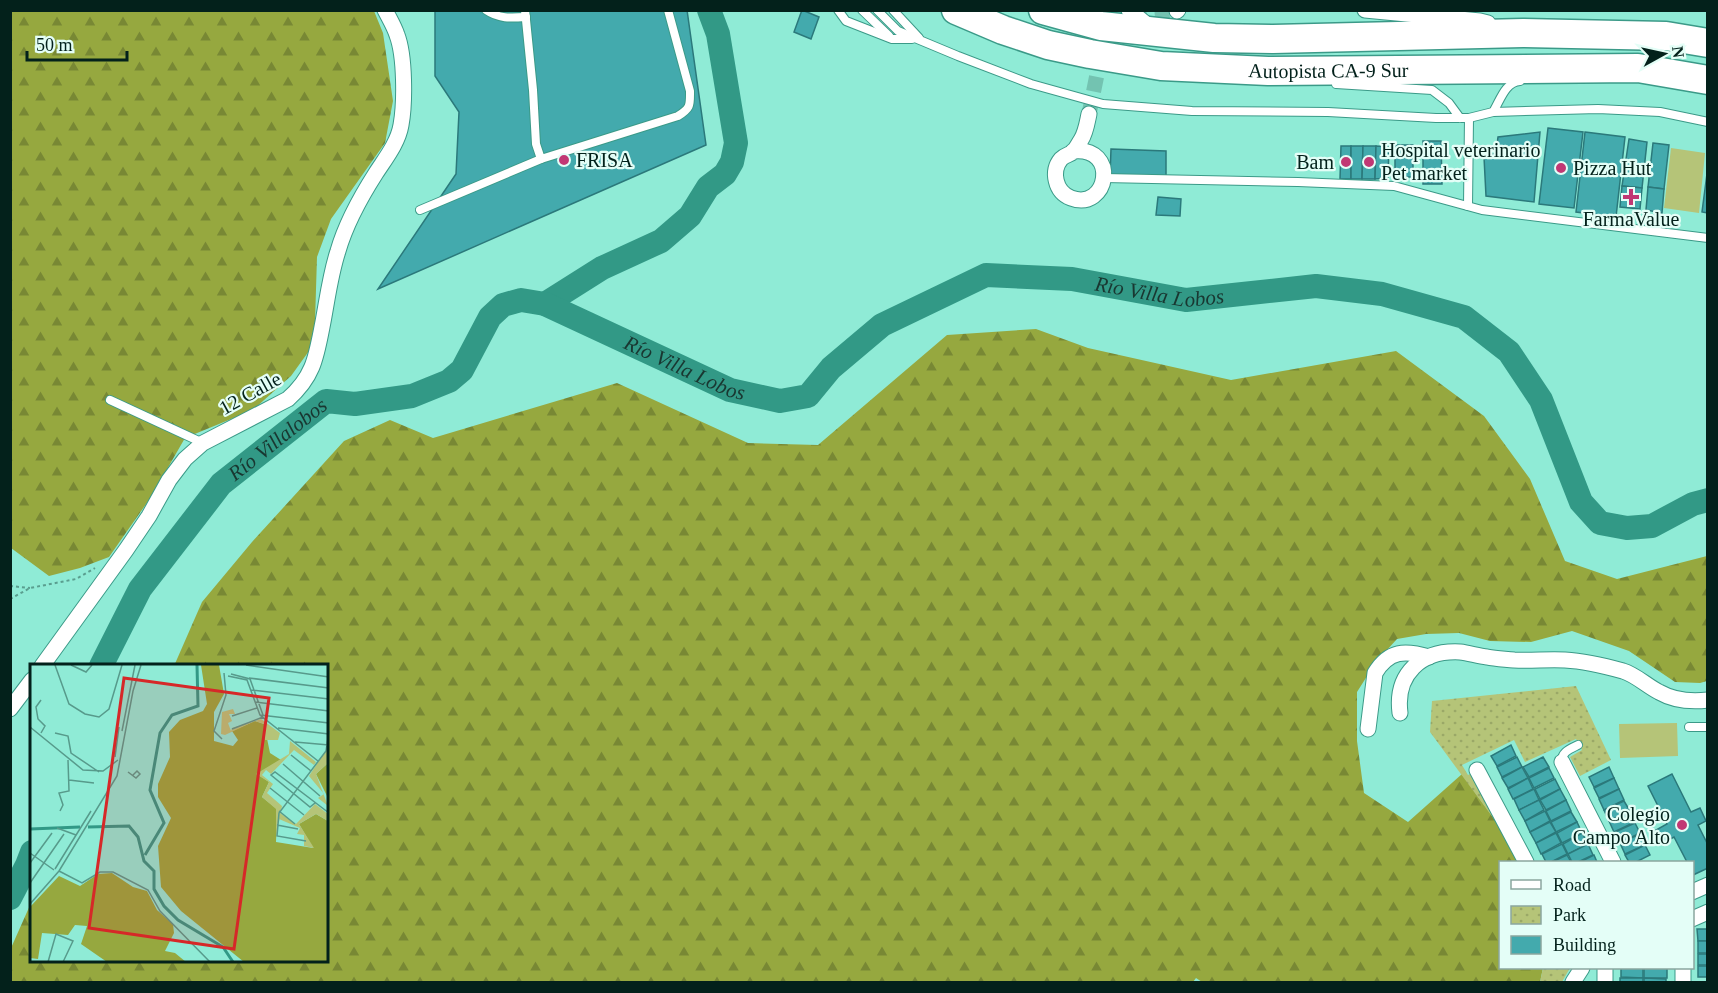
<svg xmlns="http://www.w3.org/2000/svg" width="1718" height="993" font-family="'Times New Roman',serif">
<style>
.grass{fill:#b5c478}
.forest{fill:url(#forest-firs)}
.park{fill:url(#park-dots)}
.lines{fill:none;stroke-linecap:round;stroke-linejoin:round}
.river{stroke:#329986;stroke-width:24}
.building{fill:#43aaad;stroke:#2b797b;stroke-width:1.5}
.street-tunnel{stroke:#73c3b1;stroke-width:15;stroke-dasharray:15 8;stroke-linecap:butt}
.lane-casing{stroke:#3b9a88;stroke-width:10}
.street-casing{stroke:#3b9a88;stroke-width:17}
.highway-casing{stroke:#3b9a88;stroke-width:31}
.path{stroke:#5a9e8f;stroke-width:2;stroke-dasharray:3 3;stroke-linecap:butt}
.lane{stroke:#fff;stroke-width:8}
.street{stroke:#fff;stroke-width:15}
.highway{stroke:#fff;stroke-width:28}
.poi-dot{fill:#c13874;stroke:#e4fef7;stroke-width:2}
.labels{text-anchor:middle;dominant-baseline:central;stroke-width:4.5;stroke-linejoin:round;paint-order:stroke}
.street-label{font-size:20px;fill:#03211b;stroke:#e4fef7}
.poi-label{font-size:20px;fill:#03211b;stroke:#e4fef7;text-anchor:start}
.water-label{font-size:21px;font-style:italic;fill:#193731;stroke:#e4fef7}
.inset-river{fill:none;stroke:#329986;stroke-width:3}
.inset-road{fill:none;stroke:#579a8b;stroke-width:1.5}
.view{fill:#d62828;fill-opacity:0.15;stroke:#d62828;stroke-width:3}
.inset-edge{fill:none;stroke:#03211b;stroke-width:3}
</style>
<defs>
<pattern id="forest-firs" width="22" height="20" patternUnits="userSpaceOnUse" patternTransform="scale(1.5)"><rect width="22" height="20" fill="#96a83f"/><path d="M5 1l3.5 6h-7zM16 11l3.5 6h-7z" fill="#788834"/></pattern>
<pattern id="park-dots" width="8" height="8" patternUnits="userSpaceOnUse" patternTransform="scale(1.5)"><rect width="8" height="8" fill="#b5c478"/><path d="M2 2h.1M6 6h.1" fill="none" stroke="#9aa867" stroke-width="1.8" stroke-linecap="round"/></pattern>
</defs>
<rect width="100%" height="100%" fill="#8febd6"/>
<g class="grass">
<polygon points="1671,148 1705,153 1699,213 1664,208"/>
<polygon points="1677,723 1678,756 1620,758 1619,724"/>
</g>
<g class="forest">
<polygon points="10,11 374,11 383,33 393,101 385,143 331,219 317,257 315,322 309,351 291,376 253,410 185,438 151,497 109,557 80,568 49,576 11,548"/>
<polygon points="1036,329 1088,348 1231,380 1396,351 1484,416 1530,479 1565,561 1617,579 1707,556 1707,681 1700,683 1675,682 1629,651 1572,631 1531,642 1490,641 1459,633 1426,634 1397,639 1376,662 1357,692 1357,741 1364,793 1408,822 1462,774 1505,834 1521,862 1500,862 1500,968 1543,968 1540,982 1202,982 1196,978 1193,982 11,982 11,948 31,903 32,962 327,962 327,666 174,666 202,602 252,542 344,441 390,420 433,438 617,383 748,443 818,445 947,335"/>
</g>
<g class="park">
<polygon points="1576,686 1611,760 1580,776 1570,757 1582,750 1576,739 1525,762 1514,740 1462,765 1468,775 1480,769 1505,834 1430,732 1432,701"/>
<polygon points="1543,968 1570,968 1562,982 1540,982"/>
</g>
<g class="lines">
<g class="river">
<polyline points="545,304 602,268 661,241 690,216 708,187 725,174 732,162 736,143 718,34 709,10"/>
<path id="s1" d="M101,666L140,589L221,484L326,401L355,404L412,396L449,381L462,370L490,317L503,305L521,300L545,304L730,390L780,401L808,396L831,368L882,325L986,275L1072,279L1186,300L1316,286L1382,294L1464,317L1509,352L1541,400L1581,502L1600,523L1627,528L1652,526L1693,504L1708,500"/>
<polyline points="10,898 27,865 32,852"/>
</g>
</g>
<g class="building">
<polygon points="435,10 687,10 706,145 378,289 456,174 459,112 435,76"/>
<polygon points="802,10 819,17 811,39 794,32"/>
<polygon points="1548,128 1583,132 1574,208 1539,204"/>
<polygon points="1540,132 1534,202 1486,196 1484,157 1496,153 1498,137"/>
<polygon points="1585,132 1625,137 1616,217 1576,212"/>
<polygon points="1629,139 1647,142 1642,188 1622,186"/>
<polygon points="1423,141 1441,141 1442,184 1423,184"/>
<polygon points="1653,143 1669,145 1664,189 1648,187"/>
<rect x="1395" y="145" width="18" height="32"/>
<polygon points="1341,146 1351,146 1351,179 1340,179"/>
<polygon points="1351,146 1363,146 1362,179 1351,179"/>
<polygon points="1363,146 1376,146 1375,179 1362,179"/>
<polygon points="1376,146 1389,147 1388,178 1375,179"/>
<polygon points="1111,149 1166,151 1166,177 1110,176"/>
<polygon points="1708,166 1708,213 1702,212"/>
<polygon points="1622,186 1642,188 1640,209 1620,207"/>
<polygon points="1648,187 1664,189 1662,213 1646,210"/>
<polygon points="1158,197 1181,199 1180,216 1156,215"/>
<polygon points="1511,745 1516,756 1497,766 1491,756"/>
<polygon points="1517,757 1522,767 1502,777 1497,767"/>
<polygon points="1543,757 1549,767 1529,777 1523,767"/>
<polygon points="1522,767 1528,778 1508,788 1502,778"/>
<polygon points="1609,767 1614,778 1594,787 1589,777"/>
<polygon points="1549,768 1554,778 1534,788 1529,778"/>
<polygon points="1672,774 1691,812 1700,808 1706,821 1698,825 1708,845 1708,868 1693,875 1692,862 1687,862 1674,837 1663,843 1656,830 1667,824 1648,786"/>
<polygon points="1528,778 1533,789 1513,799 1508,789"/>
<polygon points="1614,778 1619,789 1599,798 1594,788"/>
<polygon points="1555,779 1560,789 1540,799 1535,789"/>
<polygon points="1534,789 1539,800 1519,810 1514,799"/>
<polygon points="1560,789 1566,800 1546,810 1540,800"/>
<polygon points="1619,789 1624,800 1604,810 1599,799"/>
<polygon points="1539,800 1544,810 1525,821 1519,810"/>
<polygon points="1566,800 1571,811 1551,821 1546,811"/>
<polygon points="1624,801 1630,811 1609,821 1604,810"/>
<polygon points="1545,811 1550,821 1530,832 1525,821"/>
<polygon points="1571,812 1577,822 1556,832 1551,822"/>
<polygon points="1630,812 1635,822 1614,832 1609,821"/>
<polygon points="1550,822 1556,832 1536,843 1530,832"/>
<polygon points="1577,822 1582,833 1562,843 1557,833"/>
<polygon points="1635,823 1640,833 1620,843 1615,832"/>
<polygon points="1556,833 1561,843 1541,854 1536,843"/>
<polygon points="1582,833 1588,844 1568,854 1563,844"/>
<polygon points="1640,834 1645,845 1625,854 1620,843"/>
<polygon points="1562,844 1567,854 1551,862 1546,862 1542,854"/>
<polygon points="1588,844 1593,855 1578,862 1572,862 1568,854"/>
<polygon points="1645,845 1650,855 1636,862 1629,862 1625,855"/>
<polygon points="1567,855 1571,862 1552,862"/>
<polygon points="1594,855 1597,862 1580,862"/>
<polygon points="1697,929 1708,929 1708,941 1698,941"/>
<rect x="1698" y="941" width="10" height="12"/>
<rect x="1698" y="954" width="10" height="11"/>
<rect x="1698" y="966" width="10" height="11"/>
<polygon points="1621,968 1643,968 1643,978 1621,977"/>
<rect x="1644" y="968" width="23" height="10"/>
<rect x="1620" y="978" width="23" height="4"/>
<polygon points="1644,978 1666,979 1666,982 1644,982"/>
</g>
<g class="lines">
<polyline class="street-tunnel" points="1089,114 1105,35 1115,23 1137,13 1177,11"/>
<g class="lane-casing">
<g id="lane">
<path d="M486,10C499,19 511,18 526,17"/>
<path d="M525,10L533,90L536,144L541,159L678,116C691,108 690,105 690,91L668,10"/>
<polyline points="838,10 846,21 892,39 912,39"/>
<polyline points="862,10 889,36"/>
<path d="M877,10L898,31L958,56L1031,84L1103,104L1192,111L1328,112L1436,118H1469L1493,112C1500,101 1505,82 1520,81"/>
<polyline points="893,10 919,38"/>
<polyline points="1336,84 1432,90 1449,103 1460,118"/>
<polyline points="1493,112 1598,109 1660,112 1708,122"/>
<polyline points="1104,178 1298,182 1394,186 1482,210 1708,238"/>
<polyline points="1468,206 1469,118"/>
<polyline points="420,210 541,159"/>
<polyline points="110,400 203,443"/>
<polyline points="1689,727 1708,727"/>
<path d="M1562,762C1561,752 1570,749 1578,745"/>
</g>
</g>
<g class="street-casing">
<g id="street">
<polyline points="1129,10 1150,27"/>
<polyline points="1365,10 1480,21 1488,23"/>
<polyline points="1177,11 1178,10"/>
<path d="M1073,151C1120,146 1108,212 1071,198C1055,192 1051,171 1061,159C1065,155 1069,155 1073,152C1076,149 1079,143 1081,140C1086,132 1087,123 1089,114"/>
<path d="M42,666L126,550L149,516L169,480L185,459L203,443L288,399C313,377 316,358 322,327C327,302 330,275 338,251C346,223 360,198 376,173C385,159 398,143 401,125C405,103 405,56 397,35C394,26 389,18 385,10"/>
<polyline points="10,709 32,680"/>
<path d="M1400,713C1395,674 1421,650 1460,652C1469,653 1478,656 1487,657C1496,659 1505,659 1514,660C1531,661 1548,659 1565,660C1584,661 1605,666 1623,671C1636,675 1647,686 1659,692C1673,700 1691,702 1708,700"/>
<path d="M1368,729L1375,673C1389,650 1405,650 1429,657"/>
<polyline points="1562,762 1613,862"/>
<polyline points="1477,770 1526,862"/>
<polyline points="1692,892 1708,885"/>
<polyline points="1692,919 1708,912"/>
<polyline points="1605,968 1605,982"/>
<polyline points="1683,968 1683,982"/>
<polyline points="1573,982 1582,968"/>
</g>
</g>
<g class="highway-casing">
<g id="highway">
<path id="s2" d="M956,10L1003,30L1048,45L1090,54L1161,66L1268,71L1638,68L1708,80"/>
<polyline points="1043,10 1101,26 1214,38 1273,39 1523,33 1666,36 1708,43"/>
</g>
</g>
<g class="path">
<polyline points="10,586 30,588"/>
<polyline points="10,599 30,588 76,579 95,568"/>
</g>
<use href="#lane" class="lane"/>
<use href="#street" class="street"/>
<use href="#highway" class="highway"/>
</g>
<g class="poi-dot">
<circle cx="564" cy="160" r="6"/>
<circle cx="1346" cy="162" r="6"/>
<circle cx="1369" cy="162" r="6"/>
<circle cx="1561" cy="168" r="6"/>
<path d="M1628 188h6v6h6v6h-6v6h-6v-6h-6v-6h6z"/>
<circle cx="1682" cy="825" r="6"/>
</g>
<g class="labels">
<g class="street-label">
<text stroke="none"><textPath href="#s2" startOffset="381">Autopista CA-9 Sur</textPath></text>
<text transform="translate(250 393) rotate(-29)">12 Calle</text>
</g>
<g class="poi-label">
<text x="1381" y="150">Hospital veterinario<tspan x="1381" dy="23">Pet market</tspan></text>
<text x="576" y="160">FRISA</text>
<text x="1334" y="162" text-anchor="end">Bam</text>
<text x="1573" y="168">Pizza Hut</text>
<text x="1631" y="219" text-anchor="middle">FarmaValue</text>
<text x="1670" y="814" text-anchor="end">Colegio<tspan x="1670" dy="23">Campo Alto</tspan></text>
</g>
<g class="water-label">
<text stroke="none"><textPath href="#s1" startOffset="1294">Río Villa Lobos</textPath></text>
<text stroke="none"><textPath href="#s1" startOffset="771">Río Villa Lobos</textPath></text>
<text stroke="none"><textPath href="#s1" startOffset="291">Río Villalobos</textPath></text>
</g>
</g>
<g transform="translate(30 664)">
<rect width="298" height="298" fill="#8febd6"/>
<path d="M171,1H189L194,30L184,48V77L203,82L208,76L202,67L225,57L234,60L240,89L251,96L227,110L239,118L232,133L247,145L246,178L283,184L269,160L286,150L298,157V298H214L151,247L131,223L128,182L141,154L128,133V120L140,93L139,68L150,56L173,47L177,40ZM298,99V134L286,110ZM82,209L103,223L117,227L127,246L143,260L144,269L135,287L145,289L156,298H77L51,280L57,262L45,261L38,271L12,269L8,295L0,294V243L29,212L50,222L68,210Z" fill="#96a83f"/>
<path d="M203,45L205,50H199L202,57L198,59L201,67L202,64L231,55L250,69L248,76H235L234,60L225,57L195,71L191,70L192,48ZM260,77L286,98L284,101L264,86L241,110L236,106L232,111L243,120L237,129L252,142L246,174V145L232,133L239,118L226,110L259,90ZM298,83V99L286,110L298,142L288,134L294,130L279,112ZM285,140L298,150V157L286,150L269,160L284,184L274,182V171L267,170L270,164L249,155L250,149L266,160Z" fill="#b5c478"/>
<path class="inset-river" d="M58,163L99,162L108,173L114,197L124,207V225L134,242L148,256L193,283L203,298M0,165L50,163M115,191L134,159L120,126L130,69L142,51L168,42L167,1"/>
<path class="inset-road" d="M25,1L39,40L55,50L69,53L79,45L92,1M41,1L56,8L62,1M216,1L299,13M201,10L220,15L233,51M198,12L217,16L230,51L288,97M219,14L299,24M221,26L299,35M11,36L6,43L8,55L15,62L11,69M225,38L299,47M230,51L299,59M202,52L227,44M0,63L53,106L73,107L88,96M248,64L299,70M202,65L233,53M92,67L105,1M25,69L38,72L41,89L69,108M192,75L184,67L196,31L194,9M265,78L299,81M261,91L281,107M85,93L89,63M253,100L290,132M98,108L106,114L110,110L107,107L103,111M39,116L64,119M240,124L274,151M285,139L280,143L241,111L245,108L299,149M30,147L33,141L29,129L39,127L38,96M249,147L265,160M247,161L268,165M27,164L46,171M276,177L247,172L249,149L296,87L299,67M0,189L24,206M0,199L22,169M25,205L61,147M29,207L52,219L70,208H83L118,226L130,247L180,298M0,219L34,170M0,240L29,207L87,112L103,27L111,1M18,298L26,270L43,277L33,298"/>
<path class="view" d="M94,14L239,34L204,285L59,264Z"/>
<rect width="298" height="298" class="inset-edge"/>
</g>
<rect width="1718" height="993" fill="none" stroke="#03211b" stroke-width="24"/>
<rect x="1499" y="861" width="195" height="108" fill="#e4fef7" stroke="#8aa69f" stroke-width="1.5"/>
<rect x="1511" y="880" width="30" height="9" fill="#ffffff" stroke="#8aa69f" stroke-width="1.5"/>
<text x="1553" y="891" font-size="18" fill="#03211b">Road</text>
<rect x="1511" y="906" width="30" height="18" fill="url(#park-dots)" stroke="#8aa69f" stroke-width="1.5"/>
<text x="1553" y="921" font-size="18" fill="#03211b">Park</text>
<rect x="1511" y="936" width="30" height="18" fill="#43aaad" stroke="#8aa69f" stroke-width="1.5"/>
<text x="1553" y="951" font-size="18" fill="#03211b">Building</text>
<g transform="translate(1664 54) rotate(82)" stroke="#e4fef7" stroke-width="4.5" paint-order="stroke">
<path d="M0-4.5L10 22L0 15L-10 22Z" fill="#03211b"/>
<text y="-9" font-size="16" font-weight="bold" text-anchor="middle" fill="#03211b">N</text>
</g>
<path d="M27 51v9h100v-9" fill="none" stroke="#03211b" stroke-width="3"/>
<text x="36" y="51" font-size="18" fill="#03211b" stroke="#e4fef7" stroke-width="4.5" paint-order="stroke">50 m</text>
</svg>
